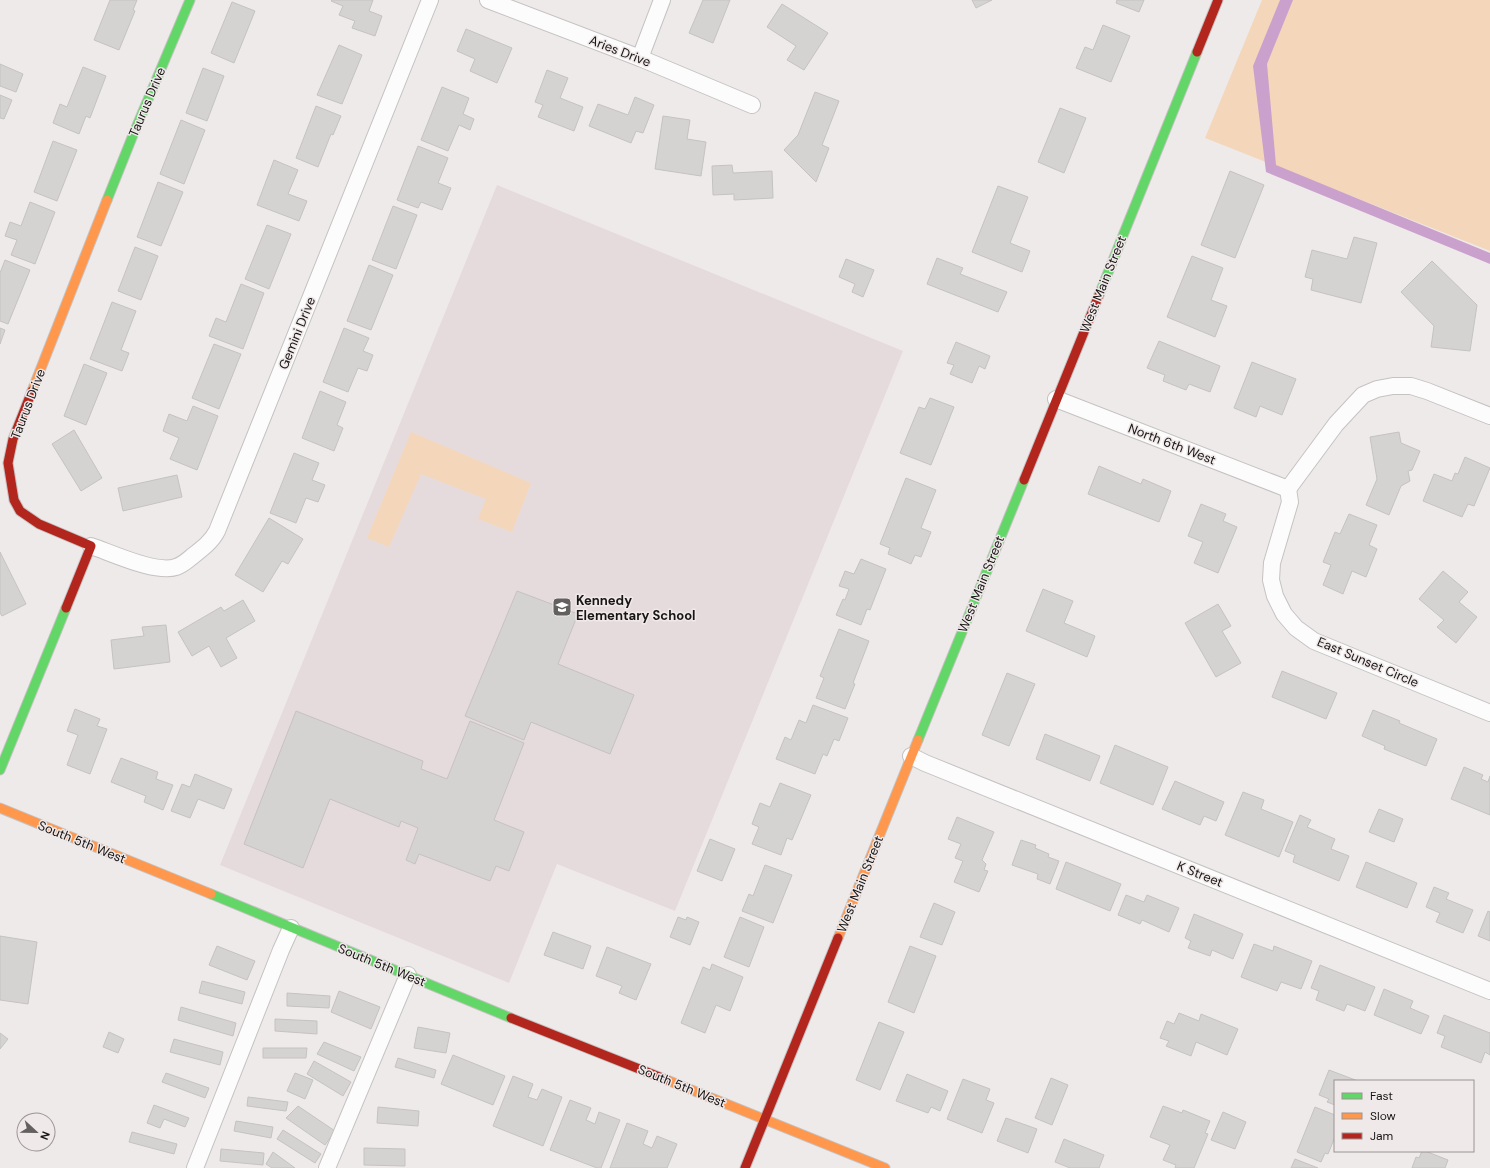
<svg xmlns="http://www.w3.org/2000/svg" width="1490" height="1168" font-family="'DM Sans',sans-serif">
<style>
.built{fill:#e6dbdc}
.green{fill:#f4d7ba}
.water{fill:#caa1cc}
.building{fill:#d5d2d2;stroke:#c5c2c2}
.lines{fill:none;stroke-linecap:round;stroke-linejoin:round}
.street-casing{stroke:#c5c2c2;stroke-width:18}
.fast-casing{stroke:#c5c2c2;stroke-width:11}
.slow-casing{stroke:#c5c2c2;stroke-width:11}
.jam-casing{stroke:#c5c2c2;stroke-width:11}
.street{stroke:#fdfcfc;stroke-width:16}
.fast{stroke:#63d668;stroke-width:9}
.slow{stroke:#ff974d;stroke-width:9}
.jam{stroke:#b3261e;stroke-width:9}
.labels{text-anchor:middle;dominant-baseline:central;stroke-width:3;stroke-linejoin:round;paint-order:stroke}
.street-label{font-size:13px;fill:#181515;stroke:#f0e9e9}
.poi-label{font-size:13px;font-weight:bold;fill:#181515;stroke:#f0e9e9;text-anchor:start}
</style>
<rect width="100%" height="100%" fill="#efeaea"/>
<polygon class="built" points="497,185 903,351 675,911 557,864 509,983 220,865"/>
<g class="green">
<polygon points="1262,0 1490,0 1490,251 1205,138"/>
<polygon points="411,432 531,483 512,532 478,519 486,499 421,474 389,547 367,538"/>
</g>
<polygon class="water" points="1280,0 1293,0 1267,64 1276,165 1490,253 1490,264 1266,172 1253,66"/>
<g class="building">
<polygon points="110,0 137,0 133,10 135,11 119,50 94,40"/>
<polygon points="332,0 373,0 369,11 382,16 375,36 352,28 355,21 339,15 343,6 331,1"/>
<polygon points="703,0 730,0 713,43 689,33"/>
<polygon points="972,0 992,0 976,8"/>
<polygon points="1117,0 1144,0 1139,12 1116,3"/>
<polygon points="232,2 255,11 234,63 211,53"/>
<polygon points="782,4 828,33 804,70 787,60 796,46 767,27"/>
<polygon points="1103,25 1130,36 1111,82 1076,68 1085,47 1093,50"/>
<polygon points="466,29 512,48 497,83 470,71 475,59 457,51"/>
<polygon points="339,45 362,55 342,104 317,95"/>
<polygon points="0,64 23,74 16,92 0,86"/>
<polygon points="83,67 106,76 90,118 86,116 79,134 53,123 60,104 67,107"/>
<polygon points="203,68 224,76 207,121 186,113"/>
<polygon points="547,70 568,78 560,98 583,107 574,131 538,117 543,105 535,102"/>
<polygon points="442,87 469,98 463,114 474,119 470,130 459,125 448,151 421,140"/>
<polygon points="815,92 839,101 822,145 829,148 816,182 784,150 798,135"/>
<polygon points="0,95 12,100 4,119 0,118"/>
<polygon points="635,97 654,105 643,133 636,131 631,143 589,126 598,104 628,115"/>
<polygon points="316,106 341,116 333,135 331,134 318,167 296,158"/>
<polygon points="1060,108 1086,118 1064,173 1038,162"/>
<polygon points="663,116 690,120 687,139 706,142 701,176 655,169"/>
<polygon points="181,120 205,130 184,184 160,174"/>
<polygon points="53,141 77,150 57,201 34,192"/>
<polygon points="418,146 448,158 438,183 451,188 442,210 421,202 418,208 397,200"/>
<polygon points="274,160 298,170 288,194 307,201 299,221 257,205"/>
<polygon points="732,165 733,173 772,171 773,198 734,200 734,194 713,195 712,166"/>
<polygon points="1230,171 1264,185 1235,258 1201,245"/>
<polygon points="158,182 183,192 161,246 137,237"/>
<polygon points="998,186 1028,197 1010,243 1030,251 1022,272 972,252"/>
<polygon points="30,202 55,212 35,264 11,255 17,240 5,236 10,222 21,226"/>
<polygon points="393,206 417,215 396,269 372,260"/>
<polygon points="267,225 291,234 269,289 245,279"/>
<polygon points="1354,237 1377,243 1361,303 1311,290 1313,279 1305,277 1312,250 1347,259"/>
<polygon points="135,247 158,256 141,300 118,291"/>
<polygon points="1192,256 1223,268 1211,300 1227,306 1215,337 1167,317"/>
<polygon points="937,258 963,268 960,274 1007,292 998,312 927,284"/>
<polygon points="846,259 874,270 863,297 852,292 855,284 839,277"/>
<polygon points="5,260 30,270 8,324 0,321 0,273"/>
<polygon points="1432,261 1477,305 1470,351 1431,347 1434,326 1401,292"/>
<polygon points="369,265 393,275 371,330 347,321"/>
<polygon points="241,284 264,293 243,349 209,336 216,318 226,322"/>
<polygon points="112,302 136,311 121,350 129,353 122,371 90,359"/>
<polygon points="0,328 5,330 0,344"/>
<polygon points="344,328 369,338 363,351 373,355 367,371 358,368 348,392 323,382"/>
<polygon points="1159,341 1220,366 1210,392 1189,384 1186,390 1163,381 1165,375 1147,368"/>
<polygon points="956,342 990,356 985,369 979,366 972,383 950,374 954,365 947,363"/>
<polygon points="214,344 241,354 219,409 192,398"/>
<polygon points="1252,362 1296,379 1282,415 1260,406 1256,417 1234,408"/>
<polygon points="84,364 107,373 86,425 64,416"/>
<polygon points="320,391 346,402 337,425 343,428 334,451 302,438"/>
<polygon points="930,398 954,407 931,465 900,453 919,407 925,409"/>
<polygon points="193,406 218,416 197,470 170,459 179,438 163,431 169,414 187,421"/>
<polygon points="74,430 102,478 81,491 52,444"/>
<polygon points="1399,432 1401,443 1420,451 1412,470 1408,471 1410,481 1401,486 1389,515 1366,505 1377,479 1370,437"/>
<polygon points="294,453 319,463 312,480 325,485 318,502 306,498 296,523 270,513"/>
<polygon points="1465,457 1490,468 1474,506 1468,504 1462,517 1423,501 1434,474 1452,481 1455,473 1458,474"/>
<polygon points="1099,466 1141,484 1143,479 1171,491 1159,522 1088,494"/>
<polygon points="177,475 182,497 123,511 118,488"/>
<polygon points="906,478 936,490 921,528 931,532 921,557 915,555 911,564 888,554 890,548 880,544"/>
<polygon points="1201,504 1226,514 1223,521 1237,527 1218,573 1194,563 1203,542 1188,536"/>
<polygon points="1349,514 1377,525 1369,545 1377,549 1366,577 1352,571 1343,594 1323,585 1331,565 1323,562 1335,532 1340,534"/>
<polygon points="269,518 303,539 288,564 282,561 263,592 235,575"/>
<polygon points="0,552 26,604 2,616 0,613"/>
<polygon points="861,559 886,569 870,610 867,609 861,625 836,615 843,599 845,600 849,589 839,586 845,571 854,574"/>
<polygon points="1443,571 1468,592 1459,602 1477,617 1456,643 1437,627 1444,620 1419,599"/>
<polygon points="1043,589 1073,601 1064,623 1095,636 1087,657 1026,631"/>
<polygon points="517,591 578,614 558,664 634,695 610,754 531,722 524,740 465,716"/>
<polygon points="243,600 255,621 226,638 237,658 221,667 209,646 192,656 178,632 221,607 224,611"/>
<polygon points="1218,604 1231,626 1222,631 1241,663 1216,677 1185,623"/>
<polygon points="166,625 170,662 114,669 111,640 144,636 142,627"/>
<polygon points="839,629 869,641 853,683 855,684 845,709 816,698 824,678 820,676"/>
<polygon points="1282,671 1337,693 1326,719 1272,697"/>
<polygon points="1007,673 1035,684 1009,746 982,735"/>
<polygon points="813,705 848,718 839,741 834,739 827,756 823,754 815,774 776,759 785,737 791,740 799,720 806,723"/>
<polygon points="75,709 100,719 97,726 107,729 90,774 67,765 78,735 67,731"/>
<polygon points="1373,710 1400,721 1399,723 1437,739 1426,766 1384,749 1385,746 1362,736"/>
<polygon points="296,711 423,761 421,769 447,779 470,721 524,743 494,820 524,832 509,871 496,866 490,881 419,854 415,864 406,860 418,828 401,821 399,827 330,799 303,868 244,844"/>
<polygon points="1045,734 1100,756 1090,781 1036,759"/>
<polygon points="1115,745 1168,767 1153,805 1100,783"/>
<polygon points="121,758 158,772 156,779 173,785 163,810 144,802 146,796 111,782"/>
<polygon points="1464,767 1483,775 1481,779 1488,782 1490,776 1490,815 1451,799"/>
<polygon points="195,774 232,789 224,809 198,799 190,818 171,811 182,784 190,787"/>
<polygon points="1175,781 1224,802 1216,821 1204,816 1200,825 1162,809"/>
<polygon points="780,783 811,795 792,840 787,838 781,855 752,844 759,827 752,824 760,803 770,807"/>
<polygon points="1243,792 1264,800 1261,809 1293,822 1279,857 1225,835"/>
<polygon points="1379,809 1403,819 1394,842 1369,832"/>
<polygon points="1300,815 1311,820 1307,827 1335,839 1331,849 1349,856 1339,881 1293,862 1295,855 1285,851"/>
<polygon points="957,817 994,832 982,860 986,864 984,870 988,871 979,892 954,882 963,861 955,858 961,844 948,839"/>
<polygon points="710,839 735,849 722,881 697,871"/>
<polygon points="1021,840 1036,845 1035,848 1049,854 1048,857 1059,861 1050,884 1037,879 1038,874 1012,865"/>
<polygon points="1066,862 1121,884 1110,911 1056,889"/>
<polygon points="1366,862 1417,883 1407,908 1356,887"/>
<polygon points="765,865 792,875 773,923 742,911 749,894 753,896"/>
<polygon points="1434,887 1449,893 1446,899 1473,910 1463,933 1436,922 1440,913 1426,907"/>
<polygon points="1126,895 1144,902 1147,895 1179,908 1169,932 1142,920 1140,924 1118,915"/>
<polygon points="934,903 955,912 942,945 920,937"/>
<polygon points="1488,911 1490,912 1490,941 1478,936"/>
<polygon points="1194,914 1243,934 1233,959 1212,950 1210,956 1188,948 1191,941 1185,938"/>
<polygon points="678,917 686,920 687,917 699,922 690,945 670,937"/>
<polygon points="740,917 764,927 749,967 724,957"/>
<polygon points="553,932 591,946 583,969 544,955"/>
<polygon points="0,936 37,942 28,1004 0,1000"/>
<polygon points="1254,944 1273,951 1274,946 1312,961 1301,989 1281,982 1277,991 1241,977"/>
<polygon points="217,946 255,961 247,980 209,965"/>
<polygon points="910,946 936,956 914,1013 888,1002"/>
<polygon points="607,947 651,964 636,1000 619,993 622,986 596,976"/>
<polygon points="712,964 743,977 730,1011 716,1005 705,1033 681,1023 703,967 710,970"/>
<polygon points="1320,965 1375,987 1365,1011 1347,1004 1344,1011 1316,1000 1319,991 1311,988"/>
<polygon points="202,981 245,992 242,1004 199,993"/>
<polygon points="1384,989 1413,1001 1410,1008 1429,1016 1421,1034 1374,1015"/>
<polygon points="339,991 380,1007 371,1029 331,1012"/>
<polygon points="287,993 330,996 329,1008 287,1006"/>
<polygon points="181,1007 236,1023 233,1036 178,1020"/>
<polygon points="1179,1013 1199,1021 1201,1014 1238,1029 1227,1055 1196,1042 1191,1056 1166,1046 1169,1041 1160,1038 1167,1021 1174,1024"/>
<polygon points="1444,1015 1490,1033 1490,1055 1485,1052 1481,1063 1441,1047 1445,1036 1437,1033"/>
<polygon points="275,1019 317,1021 317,1034 275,1031"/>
<polygon points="879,1022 904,1032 880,1090 856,1080"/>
<polygon points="418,1027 450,1033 446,1053 414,1048"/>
<polygon points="109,1032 124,1039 118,1053 103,1047"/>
<polygon points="0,1033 8,1039 0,1049"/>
<polygon points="174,1039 223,1052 220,1065 170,1052"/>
<polygon points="324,1042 361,1057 354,1071 317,1054"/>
<polygon points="263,1048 307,1048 306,1058 263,1058"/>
<polygon points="453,1055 505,1076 493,1105 441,1084"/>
<polygon points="398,1058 436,1070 434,1078 395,1067"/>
<polygon points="314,1061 351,1082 343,1096 307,1074"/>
<polygon points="1329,1070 1358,1081 1335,1081 1335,1105 1327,1102 1329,1099 1319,1095"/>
<polygon points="166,1073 209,1088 205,1098 162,1082"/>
<polygon points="295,1073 313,1080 305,1099 287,1091"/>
<polygon points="907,1074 948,1091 940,1111 931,1107 928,1113 896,1101"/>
<polygon points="513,1076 533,1084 528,1097 537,1100 542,1089 562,1097 543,1146 493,1126"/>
<polygon points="1051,1078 1068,1085 1052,1125 1035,1118"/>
<polygon points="963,1079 990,1089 986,1100 994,1103 982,1133 947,1119"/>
<polygon points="248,1097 288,1102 286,1111 247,1106"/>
<polygon points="570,1100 591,1108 586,1120 595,1124 599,1112 620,1120 601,1168 597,1168 550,1150"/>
<polygon points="154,1105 189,1118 185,1127 164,1119 160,1128 147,1123"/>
<polygon points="298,1106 335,1131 325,1145 286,1118"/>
<polygon points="1163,1106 1182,1113 1183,1110 1210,1121 1205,1133 1208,1134 1194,1168 1175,1168 1176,1165 1163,1160 1170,1145 1150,1137"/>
<polygon points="378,1107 419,1111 418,1126 377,1123"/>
<polygon points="1315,1107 1335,1115 1335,1137 1328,1154 1325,1153 1321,1162 1297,1152"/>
<polygon points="1223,1112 1246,1122 1235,1149 1211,1140"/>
<polygon points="1006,1118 1037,1129 1028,1153 997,1141"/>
<polygon points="236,1121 273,1127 271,1138 234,1131"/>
<polygon points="627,1123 648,1131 643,1144 652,1148 657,1136 677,1144 667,1168 610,1168"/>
<polygon points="283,1130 321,1154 315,1163 277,1139"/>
<polygon points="132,1132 177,1144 174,1154 129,1142"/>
<polygon points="1064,1139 1104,1155 1099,1168 1070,1168 1055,1162"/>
<polygon points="364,1148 405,1149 405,1166 364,1165"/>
<polygon points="221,1149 264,1153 263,1165 220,1161"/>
<polygon points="1422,1151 1425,1151 1448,1160 1445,1168 1412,1168 1416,1157 1419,1158"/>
<polygon points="273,1152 295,1168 272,1168 266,1164"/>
<polygon points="1295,1159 1318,1168 1291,1168"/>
</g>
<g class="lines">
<g class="street-casing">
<g id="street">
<polyline points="488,0 640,58 752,105"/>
<polyline points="640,58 662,0"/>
<polyline points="1056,399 1288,489"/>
<polyline points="1288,489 1290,502 1272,563 1271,580 1275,596 1284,614 1296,628 1314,641 1490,713"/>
<polyline points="1288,489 1336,424 1363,395 1377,389 1393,386 1411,386 1427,391 1490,416"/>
<path d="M91,546C112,553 156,574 176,567C183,565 189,559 194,555C203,548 212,541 217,531L430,0"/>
<polyline points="911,756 925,763 1490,991"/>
<polyline points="195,1168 281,950 291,928"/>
<polyline points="327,1168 408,975"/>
</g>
</g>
<g class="fast-casing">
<g id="fast">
<polyline points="107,200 133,135 190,0"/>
<polyline points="1099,295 1197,52"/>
<polyline points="918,740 1024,480"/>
<polyline points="0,770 66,608"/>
<polyline points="211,894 511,1018"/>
</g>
</g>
<g class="slow-casing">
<g id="slow">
<polyline points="32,391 107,200"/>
<polyline points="0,808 211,894"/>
<polyline points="838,938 918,740"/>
<polyline points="667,1080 885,1168"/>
</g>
</g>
<g class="jam-casing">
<g id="jam">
<polyline points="1197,52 1218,0"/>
<polyline points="32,391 13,439 8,463 14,500 20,511 39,524 91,546 66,608"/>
<polyline points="1024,480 1099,295"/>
<polyline points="511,1018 667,1080"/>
<polyline points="745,1168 838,938"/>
</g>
</g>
<use href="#street" class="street"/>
<use href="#fast" class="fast"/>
<use href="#slow" class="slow"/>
<use href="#jam" class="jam"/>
</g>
<defs>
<g id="school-square" transform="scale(1)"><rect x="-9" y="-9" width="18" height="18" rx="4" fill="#636060" stroke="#f0e9e9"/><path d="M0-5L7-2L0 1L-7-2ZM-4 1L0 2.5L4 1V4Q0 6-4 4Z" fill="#fff"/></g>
</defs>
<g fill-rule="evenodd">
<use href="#school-square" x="562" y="607"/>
</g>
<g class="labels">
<g class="street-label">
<text transform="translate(620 51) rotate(21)">Aries Drive</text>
<text transform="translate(147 102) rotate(-67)">Taurus Drive</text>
<text transform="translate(1103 284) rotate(-68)">West Main Street</text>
<text transform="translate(297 333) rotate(-68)">Gemini Drive</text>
<text transform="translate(28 404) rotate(-69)">Taurus Drive</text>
<text transform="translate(1172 444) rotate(21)">North 6th West</text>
<text transform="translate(981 584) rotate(-68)">West Main Street</text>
<text transform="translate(1368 662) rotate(23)">East Sunset Circle</text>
<text transform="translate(82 842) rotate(22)">South 5th West</text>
<text transform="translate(1200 874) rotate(22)">K Street</text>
<text transform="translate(860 884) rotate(-68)">West Main Street</text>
<text transform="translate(382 965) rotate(22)">South 5th West</text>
<text transform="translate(682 1086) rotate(22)">South 5th West</text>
</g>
<g class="poi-label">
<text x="576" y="600">Kennedy<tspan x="576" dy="15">Elementary School</tspan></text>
</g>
</g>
<rect x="1334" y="1080" width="140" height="72" fill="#f0e9e9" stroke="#9a9494"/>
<rect x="1342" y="1093" width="20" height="6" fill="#63d668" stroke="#9a9494"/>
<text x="1370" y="1100" font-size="12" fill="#181515">Fast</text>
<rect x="1342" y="1113" width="20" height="6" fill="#ff974d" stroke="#9a9494"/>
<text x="1370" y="1120" font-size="12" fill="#181515">Slow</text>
<rect x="1342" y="1133" width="20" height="6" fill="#b3261e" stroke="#9a9494"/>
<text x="1370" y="1140" font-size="12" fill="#181515">Jam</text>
<g transform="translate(36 1132) rotate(112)"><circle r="19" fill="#f0e9e9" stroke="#9a9494"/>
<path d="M0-3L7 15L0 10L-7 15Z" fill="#636060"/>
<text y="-6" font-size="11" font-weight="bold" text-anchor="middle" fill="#181515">N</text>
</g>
</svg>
